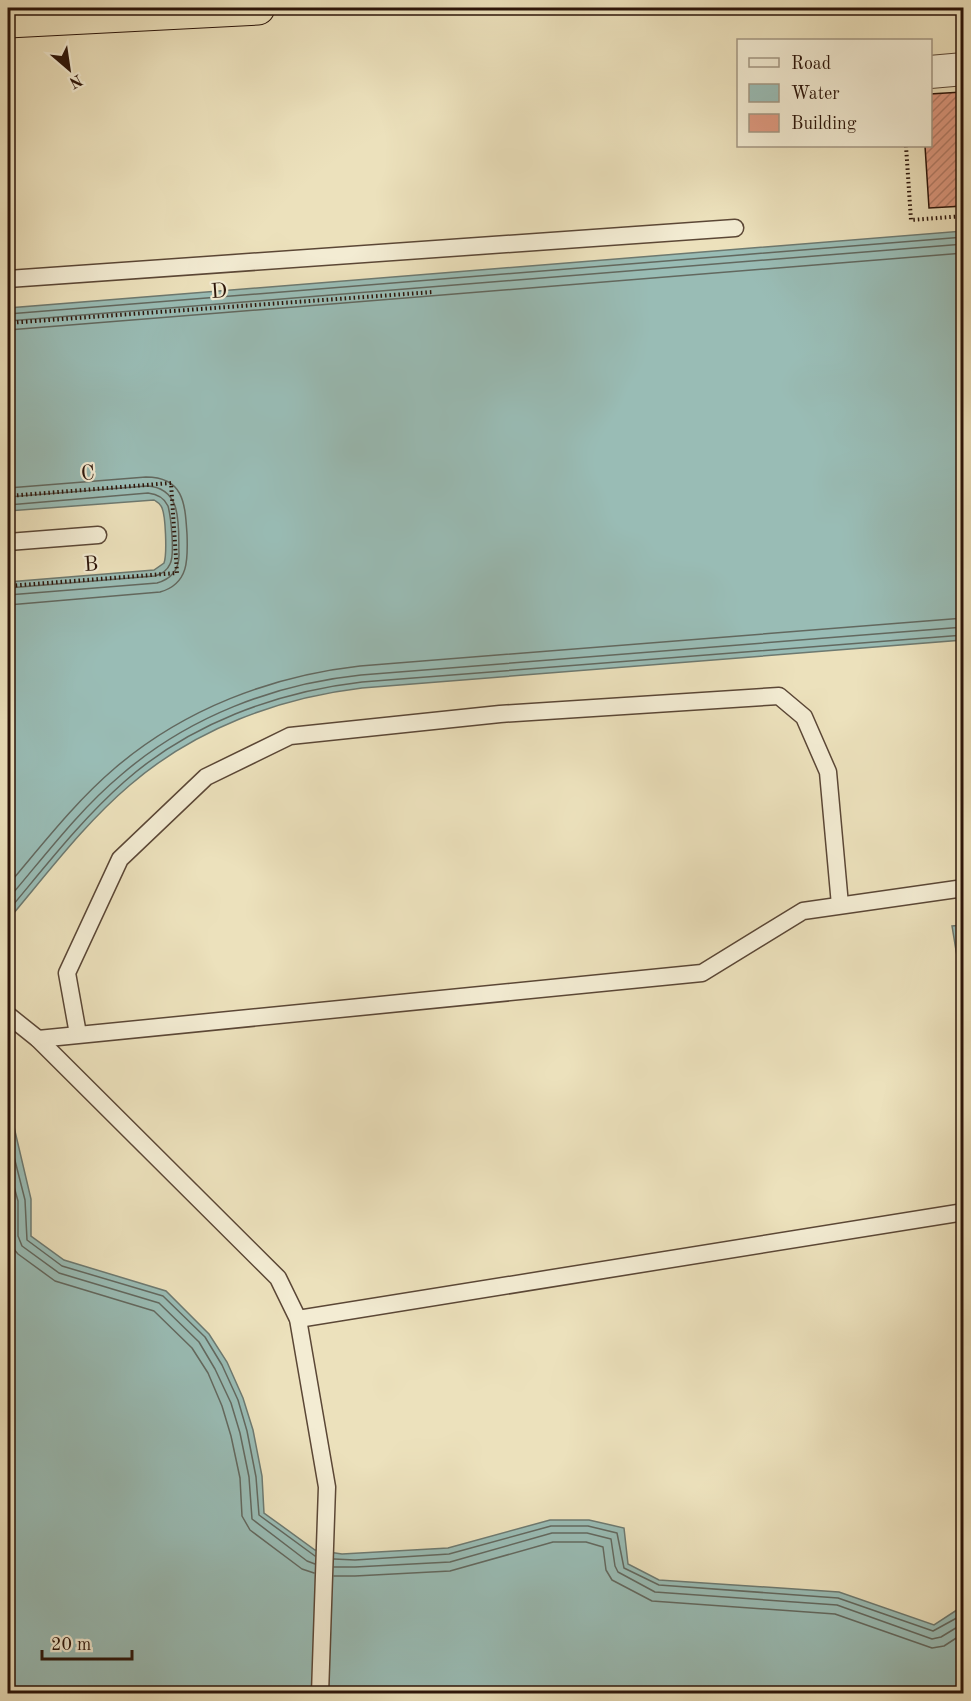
<svg xmlns="http://www.w3.org/2000/svg" width="971" height="1701" font-family="'Old Standard TT',serif">
<style>
.water{fill:#99bcb5;stroke:#6d7970;stroke-width:1.5}
.lines{fill:none;stroke-linecap:round;stroke-linejoin:round}
.shore{stroke:#62685f;stroke-width:1.5}
.building{fill:url(#building-hatch);stroke:#2b1409;stroke-width:1.5}
.service-casing{stroke:#5b4736;stroke-width:19}
.minor-casing{stroke:#5b4736;stroke-width:34}
.trunk-casing{stroke:#2b1409;stroke-width:35}
.path{stroke:#2b1409;stroke-width:4;stroke-dasharray:1.5 3;stroke-linecap:butt}
.service{stroke:#f3ecd3;stroke-width:16}
.minor{stroke:#f3ecd3;stroke-width:32}
.trunk{stroke:#ece1bc;stroke-width:33}
.labels{text-anchor:middle;dominant-baseline:central;stroke-width:4.5;stroke-linejoin:round;paint-order:stroke}
.street-label{font-size:21px;fill:#2b1409;stroke:#f3ecd3}
</style>
<defs>
<pattern id="building-hatch" width="6" height="6" patternUnits="userSpaceOnUse" patternTransform="scale(1.5)"><rect width="6" height="6" fill="#de9980"/><path d="M-1 1l2-2M0 6l6-6M5 7l2-2" fill="none" stroke="#b47c67"/></pattern>
</defs>
<rect width="100%" height="100%" fill="#ece1bc"/>
<filter id="stains"><feTurbulence type="fractalNoise" baseFrequency=".00333" numOctaves="4"/><feColorMatrix values="0 0 0 0 .2 0 0 0 0 .09 0 0 0 0 .02 0 0 0 .5 -.17"/></filter>
<radialGradient id="worn" r=".72"><stop offset=".6" stop-color="#630" stop-opacity="0"/><stop offset="1" stop-color="#630" stop-opacity=".3"/></radialGradient>
<g class="water">
<path d="M963,231V640L362,688C278,698 195,729 130,785C84,824 47,874 8,920V582L154,570L164,563C167,555 166,513 161,506C160,503 157,502 154,500L8,511V308Z"/>
<polygon points="963,925 964,925 963,993 952,926"/>
<polygon points="8,1126 14,1127 31,1199 31,1236 64,1260 166,1291 209,1334 227,1362 243,1398 253,1430 262,1476 264,1513 315,1550 342,1554 448,1548 550,1520 589,1520 624,1528 628,1564 659,1580 839,1592 934,1625 963,1606 963,1693 342,1694 342,1690 314,1687 310,1694 8,1693"/>
</g>
<g class="lines">
<g class="shore">
<polyline points="8,314 964,237"/>
<polyline points="8,321 964,244"/>
<polyline points="8,330 964,253"/>
<path d="M8,488L146,477C184,477 185,504 187,534C188,559 189,584 160,592L8,605"/>
<path d="M8,497L147,486C184,488 178,528 179,555C179,570 171,579 157,583L8,595"/>
<path d="M8,505L148,493C157,494 164,497 168,506C171,517 175,555 170,564C167,571 162,574 155,576L8,588"/>
<path d="M8,885C42,845 75,802 115,768C184,709 271,676 360,666L964,618"/>
<path d="M8,899C44,857 78,811 121,775C188,717 274,684 361,675L964,627"/>
<path d="M8,911C45,867 81,820 124,782C189,724 276,692 362,682L964,635"/>
<polyline points="8,1133 25,1200 27,1240 62,1266 163,1296 205,1337 222,1365 238,1400 247,1431 256,1477 259,1515 315,1556"/>
<polyline points="8,1165 18,1201 18,1236 22,1246 59,1273 159,1303 199,1342 215,1369 231,1403 240,1433 249,1477 252,1519 307,1561 315,1564"/>
<path d="M8,1198C12,1217 3,1239 18,1254L55,1281L154,1311L192,1348L208,1373L222,1406L231,1436L240,1478L242,1516L250,1530L302,1569L314,1573"/>
<polyline points="334,1559 355,1560 449,1554 551,1526 588,1526 617,1533 624,1568 659,1585 838,1598 933,1631 964,1614"/>
<polyline points="334,1567 355,1567 450,1562 552,1533 587,1533 611,1539 615,1566 618,1572 655,1592 837,1605 932,1639 941,1637 964,1623"/>
<polyline points="334,1576 355,1576 450,1571 553,1542 586,1542 603,1547 606,1570 612,1580 652,1601 835,1614 932,1648 944,1646 964,1633"/>
</g>
</g>
<polygon class="building" points="962,92 964,206 929,208 925,146 930,146 930,94"/>
<g class="lines">
<g class="service-casing">
<g id="service">
<polyline points="8,279 735,228"/>
<polyline points="8,542 98,535"/>
<polyline points="8,1015 38,1039 278,1278 298,1319 327,1487 320,1694"/>
<polyline points="78,1034 67,973 120,859 206,777 290,736 500,714 779,696 804,717 828,772 840,905"/>
<polyline points="38,1039 702,973 803,911 964,888"/>
<polyline points="298,1319 964,1212"/>
</g>
</g>
<g class="minor-casing">
<polyline id="minor" points="930,72 964,69"/>
</g>
<g class="trunk-casing">
<polyline id="trunk" points="8,21 258,8"/>
</g>
<g class="path">
<polyline points="906,146 911,220 964,216"/>
<polyline points="8,323 433,292"/>
<polyline points="8,496 171,483 177,573 8,586"/>
</g>
<use href="#service" class="service"/>
<use href="#minor" class="minor"/>
<use href="#trunk" class="trunk"/>
</g>
<g class="labels">
<g class="street-label">
<text transform="translate(219 292) rotate(-4)">D</text>
<text transform="translate(88 474) rotate(-4)">C</text>
<text transform="translate(91 565) rotate(-4)">B</text>
</g>
</g>
<rect width="971" height="1701" fill="none" stroke="#ece1bc" stroke-width="30"/>
<rect x="9" y="9" width="953" height="1683" fill="none" stroke="#2b1409" stroke-width="3"/>
<rect x="15" y="15" width="941" height="1671" fill="none" stroke="#2b1409" stroke-width="1.5"/>
<rect x="737" y="39" width="195" height="108" fill="#f3ecd3" stroke="#a39682" stroke-width="1.5"/>
<rect x="749" y="58" width="30" height="9" fill="#f3ecd3" stroke="#a39682" stroke-width="1.5"/>
<text x="791" y="69" font-size="18" fill="#2b1409">Road</text>
<rect x="749" y="84" width="30" height="18" fill="#99bcb5" stroke="#a39682" stroke-width="1.5"/>
<text x="791" y="99" font-size="18" fill="#2b1409">Water</text>
<rect x="749" y="114" width="30" height="18" fill="#de9980" stroke="#a39682" stroke-width="1.5"/>
<text x="791" y="129" font-size="18" fill="#2b1409">Building</text>
<g transform="translate(69 69) rotate(151)" stroke="#f3ecd3" stroke-width="4.5" paint-order="stroke">
<path d="M0-4.5L10 22L0 15L-10 22Z" fill="#2b1409"/>
<text y="-9" font-size="16" font-weight="bold" text-anchor="middle" fill="#2b1409">N</text>
</g>
<path d="M42 1650v9h90v-9" fill="none" stroke="#2b1409" stroke-width="3"/>
<text x="51" y="1650" font-size="18" fill="#2b1409" stroke="#f3ecd3" stroke-width="4.5" paint-order="stroke">20 m</text>
<rect width="100%" height="100%" filter="url(#stains)"/>
<rect width="100%" height="100%" fill="url(#worn)"/>
</svg>
